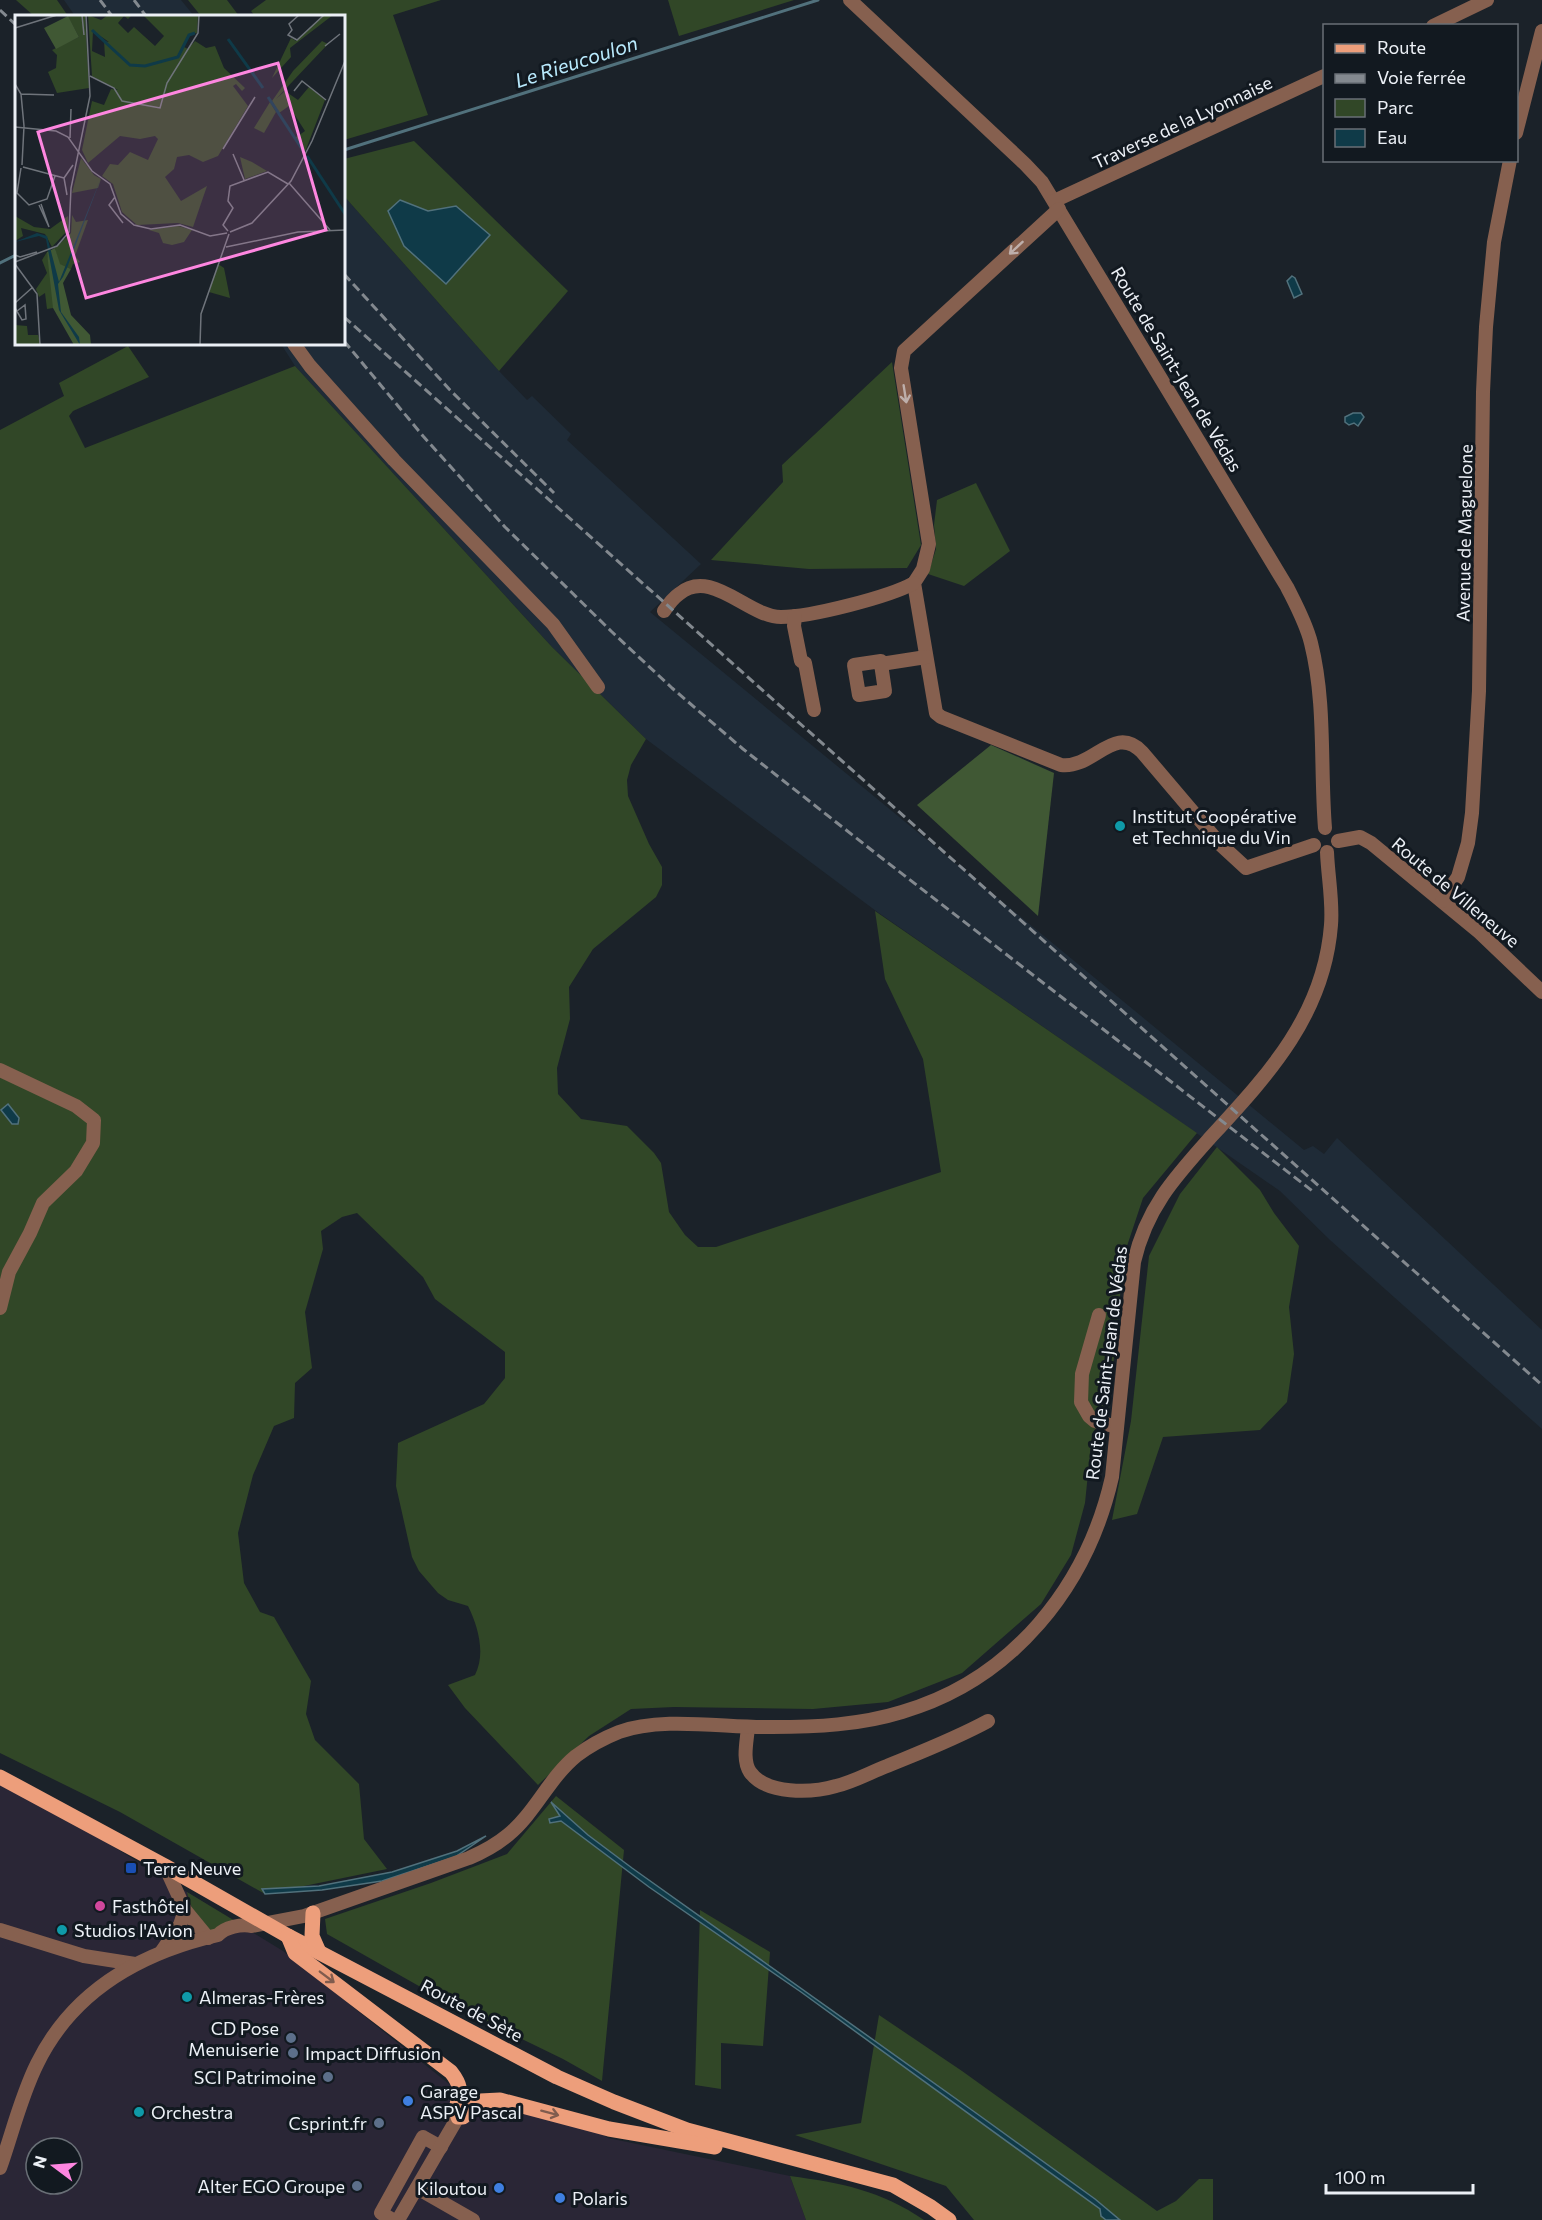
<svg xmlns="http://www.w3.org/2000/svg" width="1542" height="2220" font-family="Commissioner,sans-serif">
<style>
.industrial{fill:#2a2636;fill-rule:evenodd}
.built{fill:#1f2b37}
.green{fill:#314727}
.forest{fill:#405834}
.water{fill:#0f3a48;stroke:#51717c;stroke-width:1.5}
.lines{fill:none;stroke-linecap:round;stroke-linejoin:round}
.stream{stroke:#51717c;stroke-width:3}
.minor{stroke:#86604f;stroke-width:14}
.major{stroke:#ed9e7b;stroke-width:15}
.rail{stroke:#83898f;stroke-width:3;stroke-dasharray:9 4.5;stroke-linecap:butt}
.oneway{stroke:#beafab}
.oneway2{stroke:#805c4e}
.culture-dot{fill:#0f9aa8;stroke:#121920;stroke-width:2}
.transit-dot{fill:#1a4fb4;stroke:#121920;stroke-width:2}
.hotel-dot{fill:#d1479c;stroke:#121920;stroke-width:2}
.service-dot{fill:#5c6f8a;stroke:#121920;stroke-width:2}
.shop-dot{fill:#3f7fe0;stroke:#121920;stroke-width:2}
.labels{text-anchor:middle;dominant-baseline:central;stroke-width:6;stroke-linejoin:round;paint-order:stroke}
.street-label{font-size:18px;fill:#ecf0f6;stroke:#121920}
.poi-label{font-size:18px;fill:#ecf0f6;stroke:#121920;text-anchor:start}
.water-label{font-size:20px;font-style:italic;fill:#b9eafd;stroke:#121920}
.inset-river{fill:none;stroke:#0f3a48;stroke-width:3}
.inset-road{fill:none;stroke:#6f747b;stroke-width:1.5}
.view{fill:#fe86e0;fill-opacity:0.15;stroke:#fe86e0;stroke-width:3}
.inset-edge{fill:none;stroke:#ecf0f6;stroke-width:3}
</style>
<rect width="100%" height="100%" fill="#1b2229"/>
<path class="industrial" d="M0,1777L283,1951L474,2104L584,2122L608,2138L790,2176L806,2220H0ZM36,2148H72V2184H36Z"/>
<g class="built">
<polygon points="64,0 181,0 194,16 75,16"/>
<polygon points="344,196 499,371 527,400 532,396 571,434 567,440 701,564 650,612 1304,1150 1313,1146 1324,1154 1337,1138 1542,1330 1542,1429 1330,1240 1280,1191 876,911 646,739 552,647 295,366 281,344 344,344"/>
</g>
<g class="green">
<polygon points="16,0 57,0 68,16 34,16"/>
<polygon points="188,0 227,0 239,16 201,16"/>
<polygon points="266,0 441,0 393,15 428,115 344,140 344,16 255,16 251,11"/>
<polygon points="668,0 794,0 679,36"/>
<polygon points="414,141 568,291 499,371 344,196 344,159"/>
<path d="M128,346L149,377L73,411L69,416L85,448L295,366L552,647L646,739L631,765L627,780L628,796L649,844L662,867V885L656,897L593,949L569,987L570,1019L557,1068L558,1094L581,1119L627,1126L654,1153L661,1163L669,1212L685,1235L698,1247H716L941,1172L923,1059L885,979L875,911L1197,1133L1143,1198L1124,1255L1109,1409L1092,1434L1085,1503L1071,1555L1041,1604L962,1673L888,1702L813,1709L674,1707L631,1709L589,1736L538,1785L465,1708L448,1685L475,1675C486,1654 478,1626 468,1606L448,1600L438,1593L419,1571L412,1557L396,1486L398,1443L484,1404L505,1378V1352L435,1299L423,1277L357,1213L342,1217L321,1231L323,1249L305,1312L312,1368L295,1383L294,1418L274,1426L253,1475L238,1533L244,1583L260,1612L274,1617L311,1681L306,1714L315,1740L359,1784L364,1839L387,1869L265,1894L120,1812L0,1753V430L64,396L59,383Z"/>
<polygon points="892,362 921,545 907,568 809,569 711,560 783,482 782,465"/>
<polygon points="976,483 1010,551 964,586 928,574 936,549 934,525 937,500"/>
<polygon points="1217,1147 1260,1190 1274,1213 1299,1246 1289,1307 1294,1354 1287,1402 1260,1430 1163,1437 1137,1514 1112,1520 1131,1421 1149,1256 1180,1194"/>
<polygon points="556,1796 624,1850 602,2081 563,2059 456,2007 327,1934 325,1919 431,1883 507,1854"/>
<path d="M187,1892L235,1921L232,1924L210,1931C197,1923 190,1906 187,1892Z"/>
<polygon points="700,1910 770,1952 763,2046 721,2043 721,2089 695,2085"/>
<polygon points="879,2015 962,2071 1157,2211 1176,2201 1199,2179 1213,2179 1213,2220 974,2220 946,2186 795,2135 861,2123"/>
<path d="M790,2176C841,2183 880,2190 924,2220H806Z"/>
</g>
<polygon class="forest" points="991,745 1054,773 1038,916 917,805"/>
<g class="water">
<polygon points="400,200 428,211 456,206 490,235 446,284 404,246 388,211"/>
<polygon points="1292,276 1295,278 1302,294 1294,298 1287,281"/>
<polygon points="1353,413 1361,413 1364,417 1358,426 1354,423 1349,425 1345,422 1345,417"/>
<polygon points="8,1104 19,1118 18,1124 12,1124 1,1110"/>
<polygon points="551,1802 588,1835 632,1868 976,2113 1095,2199 1120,2220 1106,2220 1101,2216 1100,2209 801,1992 649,1887 561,1821 550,1823 549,1819 560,1816"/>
<polygon points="486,1836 455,1857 382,1881 322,1890 265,1894 262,1889 319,1886 392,1872 457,1851"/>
</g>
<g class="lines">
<g class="stream">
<polyline points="344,150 818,0"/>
<polyline points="0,263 16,255"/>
</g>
<g class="minor">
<path d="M850,0L1025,164L1042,182L1287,587C1296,605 1306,623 1311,643C1326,703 1320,766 1325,828"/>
<polyline points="1433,26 1487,0"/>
<polyline points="1516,133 1542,31"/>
<polyline points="1054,201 1324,76"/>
<path d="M1059,209L904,351L901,368L929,544L923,569L914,583L936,713L941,717L1061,765C1094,769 1114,723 1142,752L1221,845L1246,868L1314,845"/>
<polyline points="294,344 310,366 394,460 553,624 598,687"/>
<path d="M664,611C668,605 673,598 679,594C711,567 748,617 781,617C810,617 889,597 914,583"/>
<polyline points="795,616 794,626 801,661 805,663 814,710"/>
<polyline points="881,664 881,661 854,665 859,695 885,691 881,664 926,657"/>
<polyline points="1338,841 1360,837 1371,843 1478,931 1542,992"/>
<polyline points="1442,901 1458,877 1468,843 1472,813 1479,691 1483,392 1486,327 1494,242 1510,160"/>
<polyline points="0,1070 76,1106 94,1120 93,1143 76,1171 43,1203 30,1233 9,1272 0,1308"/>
<polyline points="1099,1315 1082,1374 1081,1402 1089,1416 1095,1421 1117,1427"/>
<path d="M748,1727C747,1741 742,1760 750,1772C766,1795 812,1793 836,1786C853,1782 871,1772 887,1766C921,1752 955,1739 988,1721"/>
<polyline points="185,1910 208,1938"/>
<polyline points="0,1930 84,1956 135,1964"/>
<polyline points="162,1951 180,1925 185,1910 165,1866"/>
<path d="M0,2168C12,2134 21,2096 37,2064C73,1990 140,1953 218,1935C225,1927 241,1924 252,1926L304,1916L469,1858C483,1852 496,1845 508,1835C535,1813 549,1778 576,1756C589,1746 604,1738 619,1732C662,1716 726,1728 772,1727C816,1727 860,1725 902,1712C1012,1680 1087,1587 1112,1477L1134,1262C1146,1209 1174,1178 1209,1139C1267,1076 1324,1016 1331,925C1333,901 1328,877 1327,852"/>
<polyline points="417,2188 473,2220"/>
<polyline points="393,2220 381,2213 423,2137 441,2147"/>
<polyline points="398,2220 458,2117"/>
</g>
<g class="major">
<polyline points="0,1777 165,1866 288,1936 557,2077 614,2102 687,2130 893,2185 931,2207 949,2220"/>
<polyline points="313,1913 312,1936 319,1952"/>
<path d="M288,1936L295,1953L451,2072C469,2095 452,2097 458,2117H463L480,2101L500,2100L609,2129L715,2147"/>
</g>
<g class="rail">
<polyline points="100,0 112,16"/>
<polyline points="134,0 146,16"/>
<polyline points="0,10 16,25"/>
<polyline points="344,274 450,390 554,493"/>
<polyline points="344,317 1542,1385"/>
<polyline points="344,341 423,436 505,527 611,631 672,688 743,749 883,859 1315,1193"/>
</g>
</g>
<defs><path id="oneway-shaft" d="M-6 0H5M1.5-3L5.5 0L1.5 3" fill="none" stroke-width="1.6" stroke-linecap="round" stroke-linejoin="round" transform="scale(1.5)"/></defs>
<g class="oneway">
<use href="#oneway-shaft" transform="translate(1016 248) rotate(137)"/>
<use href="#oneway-shaft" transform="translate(905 394) rotate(81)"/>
</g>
<g class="oneway2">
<use href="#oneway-shaft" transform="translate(327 1977) rotate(37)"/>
<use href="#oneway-shaft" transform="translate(550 2113) rotate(15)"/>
</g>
<g class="culture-dot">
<circle cx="1120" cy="826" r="6"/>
<circle cx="62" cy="1930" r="6"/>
<circle cx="187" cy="1997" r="6"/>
<circle cx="139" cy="2112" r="6"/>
</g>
<rect class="transit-dot" x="125" y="1862" width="12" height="12" rx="3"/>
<circle class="hotel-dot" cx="100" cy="1906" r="6"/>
<g class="service-dot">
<circle cx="291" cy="2038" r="6"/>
<circle cx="293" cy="2053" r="6"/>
<circle cx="328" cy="2077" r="6"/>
<circle cx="379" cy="2123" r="6"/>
<circle cx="357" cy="2186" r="6"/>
</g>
<g class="shop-dot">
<circle cx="408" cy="2101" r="6"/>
<circle cx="499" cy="2188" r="6"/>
<circle cx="560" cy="2198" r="6"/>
</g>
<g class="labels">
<g class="street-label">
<text transform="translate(1182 122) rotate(-25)">Traverse de la Lyonnaise</text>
<text transform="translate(1177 369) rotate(59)">Route de Saint-Jean de Védas</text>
<text transform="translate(1464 533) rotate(-89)">Avenue de Maguelone</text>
<text transform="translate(1456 892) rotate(40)">Route de Villeneuve</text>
<text transform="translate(1106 1363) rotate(-83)">Route de Saint-Jean de Védas</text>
<text transform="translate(472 2010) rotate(28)">Route de Sète</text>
</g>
<g class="poi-label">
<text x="1132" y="816">Institut Coopérative<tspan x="1132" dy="21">et Technique du Vin</tspan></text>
<text x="143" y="1868">Terre Neuve</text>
<text x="112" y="1906">Fasthôtel</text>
<text x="74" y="1930">Studios l'Avion</text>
<text x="199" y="1997">Almeras-Frères</text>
<text x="279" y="2028" text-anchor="end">CD Pose<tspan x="279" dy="21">Menuiserie</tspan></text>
<text x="305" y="2053">Impact Diffusion</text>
<text x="316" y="2077" text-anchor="end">SCI Patrimoine</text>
<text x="420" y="2091">Garage<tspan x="420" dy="21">ASPV Pascal</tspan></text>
<text x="151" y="2112">Orchestra</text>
<text x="367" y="2123" text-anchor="end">Csprint.fr</text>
<text x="345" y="2186" text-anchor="end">Alter EGO Groupe</text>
<text x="487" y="2188" text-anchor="end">Kiloutou</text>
<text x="572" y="2198">Polaris</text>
</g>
<g class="water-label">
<text transform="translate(576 61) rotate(-18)">Le Rieucoulon</text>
</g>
</g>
<g transform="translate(15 15)">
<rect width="330" height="330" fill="#1b2229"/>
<path d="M52,0H70L74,73L42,78L33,57L41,53L42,40L37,35L64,22ZM73,0L86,5L93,0H117L113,4L109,1L103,8L113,18L119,12L140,31L149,21L128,0H183L182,18L174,19L169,32L173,34L180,26L191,33L200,31L209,53L230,73L227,76L221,69L218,71L233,91L203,141L188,147L174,140L162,142L159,154L150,162L166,186L192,171L178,212L163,208L122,210L107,197L98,169L87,161L95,149L103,150L115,137L133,145L143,124L140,121L125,124L105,121L73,148L67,135L77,86L89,90L96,74L103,75L77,61ZM78,16L94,27L89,26L90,42L77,36ZM309,0H318L275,33L276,42L257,63L276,23L281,26ZM307,26L313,29L261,84L270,76L283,85L294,72L310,85L290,137L280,123L290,116L274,91L264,98L257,86L278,56ZM255,87L261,97L249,118L239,113ZM225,142L237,147L252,156L230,164ZM66,143L79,160L86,164L83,173L57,178ZM57,200L61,207L73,205L60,241L65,247L58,249L56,254L44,249L40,233L56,218ZM0,201L19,212L35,214L53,201V215L37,232L30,219L6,213L8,221L0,226ZM163,211L177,215L169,227L157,230L148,228L144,218L134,215ZM32,237L39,277L38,293L32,294L30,278L24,282L21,274L32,258L27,245ZM203,249L209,253L215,283L194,277ZM0,310L12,311L13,320H23L26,330H0Z" fill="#314727" fill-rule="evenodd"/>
<path d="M53,1L64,22L41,34L29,13ZM40,233L45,249L56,254L48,268L56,300L75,320L76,330H59L38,293L32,237Z" fill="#405834"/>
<path d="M86,163L52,253L48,262L43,269L46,297L64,322L65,330L44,295L31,224L24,221L0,227L22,218L32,221L44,267Z" fill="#0f3a48"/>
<path class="inset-river" d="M77,15L115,50L130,51L163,42L174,20L180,18M213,24L248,73M253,82L289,137M292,141L330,199"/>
<path class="inset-road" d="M67,0L69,20M284,0L274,9L277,15L273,20L282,25L309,0M0,13L42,0M310,31L325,19M75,61L99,73L107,86L145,93L152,68L183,18L184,0M0,69L6,79L9,111L7,150M279,76L287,66L311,85M6,79L39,80M0,112L41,116L53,122L77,156L95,169L106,199L119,210L136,214L165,210L195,221L212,218M55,123L56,94M208,134L240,82M218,139L229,165M8,152L49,163M6,153L2,178L14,190L32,184L40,161M274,168L315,215M52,180L49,163L58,150M100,182L94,190L108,208M24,190L34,212L26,189M213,216L208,210L218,193L213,186L215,171L253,157L273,169M215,217L237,208L276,166L297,126L330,46M211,232L283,217L330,215M0,240L5,242L22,237M0,247L42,231L54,217L56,173L75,81L71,0M0,249L22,279L25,330M0,288L18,272M0,293L7,305L11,304L10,290L2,296M185,330L186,299L214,219"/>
<path class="view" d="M263,48L311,215L71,283L23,117Z"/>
<rect width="330" height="330" class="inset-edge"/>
</g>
<rect x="1323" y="24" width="195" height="138" fill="#121920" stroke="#696f76" stroke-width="1.5"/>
<rect x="1335" y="44" width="30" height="9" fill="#ed9e7b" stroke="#696f76" stroke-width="1.5"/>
<text x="1377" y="54" font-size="18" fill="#ecf0f6">Route</text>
<rect x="1335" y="74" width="30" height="9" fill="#83898f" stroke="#696f76" stroke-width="1.5"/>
<text x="1377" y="84" font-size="18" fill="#ecf0f6">Voie ferrée</text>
<rect x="1335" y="99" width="30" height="18" fill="#314727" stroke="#696f76" stroke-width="1.5"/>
<text x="1377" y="114" font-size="18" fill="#ecf0f6">Parc</text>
<rect x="1335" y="129" width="30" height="18" fill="#0f3a48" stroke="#696f76" stroke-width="1.5"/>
<text x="1377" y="144" font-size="18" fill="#ecf0f6">Eau</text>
<g transform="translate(54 2166) rotate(286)"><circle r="28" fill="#121920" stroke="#696f76" stroke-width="1.5"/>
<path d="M0-4.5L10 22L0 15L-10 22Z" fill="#fe86e0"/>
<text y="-9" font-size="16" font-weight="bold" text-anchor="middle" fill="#ecf0f6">N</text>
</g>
<path d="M1326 2184v9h147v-9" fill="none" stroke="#ecf0f6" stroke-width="3"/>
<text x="1335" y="2184" font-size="18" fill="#ecf0f6" stroke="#121920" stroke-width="4.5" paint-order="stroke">100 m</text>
</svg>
